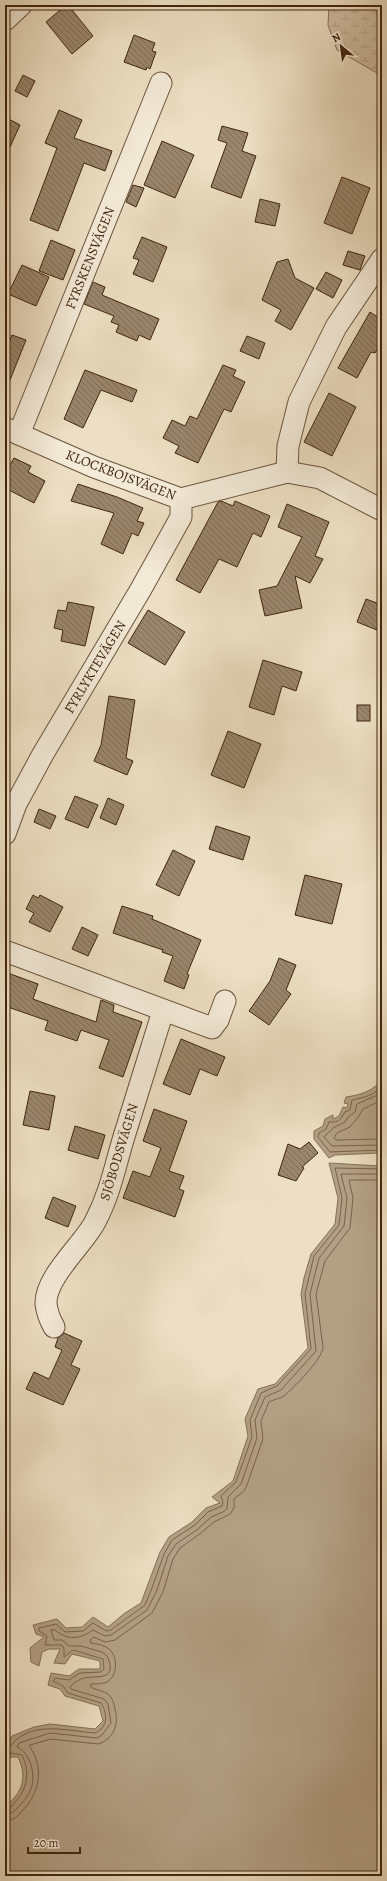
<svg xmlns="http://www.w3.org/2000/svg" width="387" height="1881" font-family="Alegreya,serif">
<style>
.wetland{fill:url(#wetland-marsh);stroke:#887259}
.water{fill:#b2a085;stroke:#846f55}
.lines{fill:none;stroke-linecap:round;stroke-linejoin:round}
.shore{stroke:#79624a;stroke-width:1}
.building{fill:url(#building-back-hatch);stroke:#40250e}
.street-casing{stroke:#6b543b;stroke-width:23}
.street{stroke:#f3ead8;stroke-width:21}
.labels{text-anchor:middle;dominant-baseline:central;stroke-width:3;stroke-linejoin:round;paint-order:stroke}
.street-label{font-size:14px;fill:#40250e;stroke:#f3ead8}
</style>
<defs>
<pattern id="wetland-marsh" width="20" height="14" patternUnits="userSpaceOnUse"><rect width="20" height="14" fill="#cfbfa4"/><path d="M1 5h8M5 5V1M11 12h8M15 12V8" fill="none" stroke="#b3a48c"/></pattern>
<pattern id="building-back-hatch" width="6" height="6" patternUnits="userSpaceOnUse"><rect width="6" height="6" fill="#99866c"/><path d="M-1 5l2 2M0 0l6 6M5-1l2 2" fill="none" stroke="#7e6d57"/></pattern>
</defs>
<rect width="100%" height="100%" fill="#ecdfc3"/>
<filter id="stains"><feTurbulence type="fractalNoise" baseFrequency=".005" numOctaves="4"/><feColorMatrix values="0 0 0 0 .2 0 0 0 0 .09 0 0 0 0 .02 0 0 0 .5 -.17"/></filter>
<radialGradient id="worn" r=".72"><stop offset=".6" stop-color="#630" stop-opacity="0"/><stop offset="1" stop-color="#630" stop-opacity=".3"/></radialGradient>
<polygon class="wetland" points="329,5 382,5 382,68 377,73 337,50 328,25"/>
<path class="water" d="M382,1079V1876H5V1807C22,1793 28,1778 18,1757H11L5,1763V1748L12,1736L34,1727L50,1724L95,1729L103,1721L99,1706L65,1696L60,1689L48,1685L51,1673L69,1676L79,1669H100V1661L72,1654L65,1664L54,1663L60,1649H49L42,1652L39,1666L31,1662L30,1648L44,1637L36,1634L33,1625L57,1619L66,1628L82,1627L93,1617L108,1627L125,1613L141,1603L160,1552L169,1537L192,1522L206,1508L220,1503L212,1497L233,1481L248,1436L245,1419L258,1389L275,1384L308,1348L301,1294L304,1278L311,1254L335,1224L338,1198L329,1163L380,1166V1153L335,1155L329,1158L314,1139V1131L323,1126L325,1119L333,1115V1119L339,1116L343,1107L347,1108L348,1104L344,1103L346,1097C360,1095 374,1091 382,1079Z"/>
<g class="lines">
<g class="shore">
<path d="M382,1086C376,1095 362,1098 352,1100L350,1110L345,1112C339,1121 340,1122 329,1122L326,1129L319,1133L318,1137L330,1152L382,1150"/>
<polyline points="382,1093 357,1104 355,1112 348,1117 345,1122 333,1128 324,1137 332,1146 382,1145"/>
<polyline points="382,1100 363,1109 359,1116 350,1127 337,1133 334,1138 336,1140 382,1139"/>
<path d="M5,1749L9,1748C29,1719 66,1731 95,1733C108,1727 108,1714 101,1703L68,1693L63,1686L53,1681L55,1678L69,1680L80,1673L101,1672L104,1669L103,1659L73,1650L64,1657V1649L62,1645H45L47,1636L39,1631V1628L56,1624L65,1632L83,1631L93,1623L106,1631L111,1630L145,1605L152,1588L164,1554L172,1540L195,1525L208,1512L222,1506L223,1502L221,1496L236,1482L252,1437L250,1420L261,1393L277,1386L311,1349L305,1294L314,1256L339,1225L342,1198L335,1168L382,1169"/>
<path d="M5,1757L11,1753L22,1755C30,1772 28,1788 15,1802C12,1806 10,1809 5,1810"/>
<path d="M5,1815C16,1814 29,1796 32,1786C35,1772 30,1753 17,1747L19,1743L50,1733L97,1738L102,1735L111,1723L108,1704L104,1699L71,1689L70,1687C72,1684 77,1681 81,1679C91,1674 120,1684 107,1656L102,1652L81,1646H69L62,1640H54L51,1630H55C68,1641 80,1639 93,1630L105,1636L111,1635L147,1610L157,1590L168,1556L176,1544L198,1529L211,1517L223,1512L227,1509L228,1497L241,1484L257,1438L255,1420L265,1397L281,1390L316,1351L310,1294L319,1258L344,1226L347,1198L341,1174H382"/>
<path d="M5,1821C13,1821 18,1816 23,1810C40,1792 44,1768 30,1747V1745L51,1739L98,1744C114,1739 119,1724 115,1709C114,1704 113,1699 109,1695C104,1690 95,1691 90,1686L91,1684C97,1684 102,1684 107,1682C118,1676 118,1656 109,1649C104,1645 97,1644 91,1643L90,1640L94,1637L105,1642L115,1640L152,1613L163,1592L173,1559L180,1548L201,1533L214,1522L230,1514L234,1508V1499L244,1491L247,1485L263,1439L261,1421L269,1402C274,1399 280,1399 284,1396C294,1387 322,1360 323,1347L316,1294L325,1261L350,1228L353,1198L349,1180H382"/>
</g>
</g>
<g class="building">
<polygon points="66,5 68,5 93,36 72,54 46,22"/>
<polygon points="134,35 155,43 152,51 156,52 150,69 147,67 146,70 124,62"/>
<polygon points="23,75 35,81 27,97 15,91"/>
<polygon points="59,110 82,120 74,138 112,151 105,171 84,163 58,231 30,220 57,148 45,143"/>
<polygon points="5,117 20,125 5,158"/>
<polygon points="222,126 248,133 242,151 256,156 241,198 211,187 227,143 218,140"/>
<polygon points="162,141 194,155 175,198 144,185"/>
<polygon points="342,177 370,188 352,234 324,223"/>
<polygon points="133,185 144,188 136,207 126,202"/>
<polygon points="260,199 280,204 275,226 255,222"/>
<polygon points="142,237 167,247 153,282 133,274 139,260 133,258"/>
<polygon points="51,240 75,250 63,280 39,271"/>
<polygon points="348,251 365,256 360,270 343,265"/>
<polygon points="288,259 295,278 314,288 291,330 275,321 281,310 262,300 277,262"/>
<polygon points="22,265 49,277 36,306 8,294"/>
<polygon points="326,272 342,280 333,298 316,289"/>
<polygon points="93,282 105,287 102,295 159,319 150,340 139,335 137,341 116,332 119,325 111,322 114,316 84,304"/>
<polygon points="370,312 382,320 382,341 375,353 371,352 357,378 338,368"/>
<polygon points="12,335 26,340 6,390 5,354"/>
<polygon points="247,336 265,343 259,359 240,351"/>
<polygon points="223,365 236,370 233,376 245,382 231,412 224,409 198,463 175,453 179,446 163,438 172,420 185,426 190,416 197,419"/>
<polygon points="85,370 137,390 132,402 101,390 83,428 64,419"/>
<polygon points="329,393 356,407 332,456 304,442"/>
<polygon points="14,458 31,466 28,472 45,481 34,503 5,488 5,462 10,465"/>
<polygon points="78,484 117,497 143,508 137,521 144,523 138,536 132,533 123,554 101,544 114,513 71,501"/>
<polygon points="221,501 233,506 235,501 270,516 261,537 253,533 237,567 219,559 200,593 176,580 218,502"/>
<polygon points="287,504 329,522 315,556 323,559 310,583 295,576 302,608 265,616 259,590 277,586 302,537 278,527"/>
<polygon points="366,599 382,605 382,632 357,622"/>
<polygon points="68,602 94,607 85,646 61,641 63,630 54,628 58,610 66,611"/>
<polygon points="148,610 185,632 165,665 128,643"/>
<polygon points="263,660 302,672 296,691 282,686 274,715 249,707"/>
<polygon points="109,696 135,700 126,758 133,761 127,775 94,761 101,745"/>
<rect x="357" y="705" width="13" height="16"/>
<polygon points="228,731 261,744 244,788 211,775"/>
<polygon points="75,796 98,805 88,828 65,819"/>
<polygon points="108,798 124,805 116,825 100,818"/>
<polygon points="39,809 56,816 50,829 34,822"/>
<polygon points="216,826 250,837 243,860 209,849"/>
<polygon points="173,850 195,861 179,896 156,885"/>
<polygon points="305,875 342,884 332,924 295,915"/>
<polygon points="33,895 38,898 40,895 63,907 50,932 29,922 34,913 26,909"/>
<polygon points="122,906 153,916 152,919 201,940 187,974 189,975 184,989 164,981 173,956 162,952 163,950 113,933"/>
<polygon points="82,927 98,935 88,956 72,949"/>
<polygon points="279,958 296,965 286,990 291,994 269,1025 249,1011 270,981"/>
<polygon points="5,972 38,984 33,999 96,1022 101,1000 114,1005 113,1012 142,1022 123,1077 99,1068 109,1040 81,1030 77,1041 45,1030 48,1021 5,1006"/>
<polygon points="181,1039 225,1057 217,1076 200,1069 190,1095 163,1084"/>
<polygon points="30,1091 55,1096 49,1130 23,1125"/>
<polygon points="154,1109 187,1121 169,1171 184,1176 179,1189 184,1191 175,1217 123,1198 133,1171 150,1177 161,1148 143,1141"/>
<polygon points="75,1126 105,1135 98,1159 68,1150"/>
<polygon points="309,1142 318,1153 302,1167 304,1168 296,1181 278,1175 288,1144 300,1149"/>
<polygon points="53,1197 76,1206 68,1227 45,1218"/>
<polygon points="64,1333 82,1341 71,1365 80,1369 63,1405 26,1389 34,1372 49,1379 62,1350 55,1347 58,1338"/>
</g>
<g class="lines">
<g class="street-casing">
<g id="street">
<polyline points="5,20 21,5"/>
<polyline points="5,428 94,467 181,499 287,472 320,478 382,510"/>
<polyline points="19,434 161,83"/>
<polyline points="287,472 288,446 299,402 336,327 382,259"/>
<polyline points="5,834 16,804 43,754 141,589 181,517 181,499"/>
<polyline points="5,951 212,1028 218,1020 225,1001"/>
<path d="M54,1327C50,1320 47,1312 46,1304C45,1277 83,1245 95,1222C112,1190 116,1160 127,1127C139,1088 151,1050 163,1011"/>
</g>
</g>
<use href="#street" class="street"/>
</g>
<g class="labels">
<g class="street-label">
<text transform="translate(90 258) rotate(-68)">FYRSKENSVÄGEN</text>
<text transform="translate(121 475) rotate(21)">KLOCKBOJSVÄGEN</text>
<text transform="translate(95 667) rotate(-59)">FYRLYKTEVÄGEN</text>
<text transform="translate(119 1152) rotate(-73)">SJÖBODSVÄGEN</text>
</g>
</g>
<rect width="387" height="1881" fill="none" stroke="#ecdfc3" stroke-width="20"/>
<rect x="6" y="6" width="375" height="1869" fill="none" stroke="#40250e" stroke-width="2"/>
<rect x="10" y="10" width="367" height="1861" fill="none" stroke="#40250e"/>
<g transform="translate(341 46) rotate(331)" stroke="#f3ead8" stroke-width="3" paint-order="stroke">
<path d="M0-3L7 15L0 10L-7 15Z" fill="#40250e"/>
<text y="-6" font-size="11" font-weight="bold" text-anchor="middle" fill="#40250e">N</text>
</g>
<path d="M28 1847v6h52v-6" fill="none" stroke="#40250e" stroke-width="2"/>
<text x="34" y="1847" font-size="12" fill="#40250e" stroke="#f3ead8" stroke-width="3" paint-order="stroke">20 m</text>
<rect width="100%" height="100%" filter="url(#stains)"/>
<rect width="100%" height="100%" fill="url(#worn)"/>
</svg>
